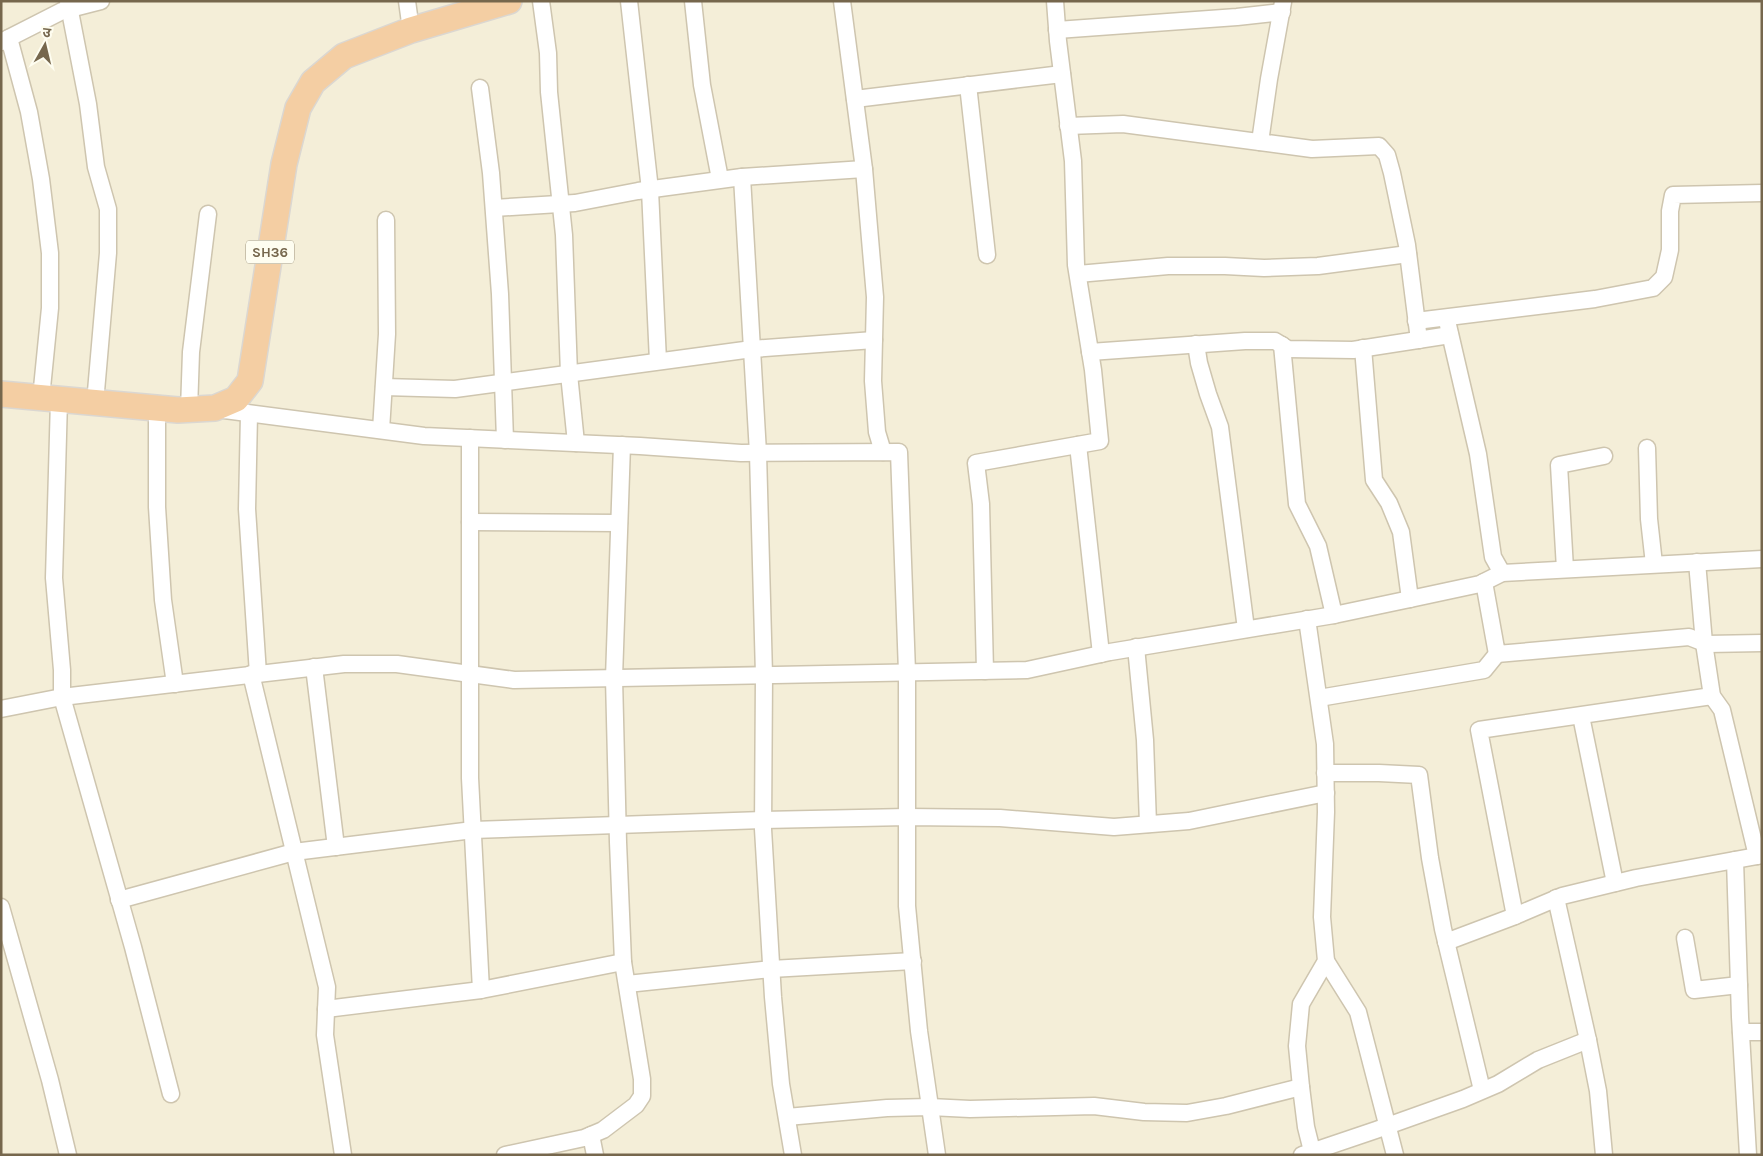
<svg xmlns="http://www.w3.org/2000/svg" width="1763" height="1156" font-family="Karla,'Noto Sans Devanagari',sans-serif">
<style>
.residential{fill:#f4eed8}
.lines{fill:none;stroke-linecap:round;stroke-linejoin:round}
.minor-casing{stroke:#cec5af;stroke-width:19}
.highway-casing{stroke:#dbd7d1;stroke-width:28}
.minor{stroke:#fff;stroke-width:16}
.highway{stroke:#f4cea3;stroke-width:25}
.labels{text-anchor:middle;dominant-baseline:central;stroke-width:4;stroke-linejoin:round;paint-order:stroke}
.shield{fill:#fefdf0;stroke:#9f947e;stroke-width:1}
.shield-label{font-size:14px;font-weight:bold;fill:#76674d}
</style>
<rect width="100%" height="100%" fill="#fcfae9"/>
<rect class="residential" x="1" y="1" width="1761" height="1154"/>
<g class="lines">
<g class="minor-casing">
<g id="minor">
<polyline points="68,1 88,104 96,167 108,209 108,253 95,403"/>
<polyline points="407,1 411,30"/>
<polyline points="541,1 548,53 549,92 564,235 569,374 576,443"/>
<polyline points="629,1 650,190 658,361"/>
<polyline points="693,1 702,85 720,179"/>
<polyline points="842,1 864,169 875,297 873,381 877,432 883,452"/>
<polyline points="1057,30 1237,17 1282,12"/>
<polyline points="9,38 29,112 41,179 50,253 50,308 41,398"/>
<polyline points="1,42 62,11 101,1"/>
<polyline points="968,85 987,255"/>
<polyline points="480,88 491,173 500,294 505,440"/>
<polyline points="855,99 1062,74"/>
<polyline points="1068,126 1123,124 1312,149 1379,146 1387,155 1392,173 1407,245 1419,340"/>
<polyline points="1260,142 1269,79 1283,2"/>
<polyline points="742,177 758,453 764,675 763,829 773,997 781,1084 793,1155"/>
<polyline points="494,208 575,203 638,191 742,177 864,169"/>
<polyline points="1078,274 1168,266 1225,266 1264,268 1318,266 1408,254"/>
<polyline points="1416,321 1595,299 1653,288 1664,277 1670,250 1670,211 1673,195 1762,193"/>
<polyline points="1448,325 1478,454 1493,557 1502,573"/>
<polyline points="1196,344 1199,363 1208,394 1220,427 1246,629"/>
<polyline points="1282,345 1297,504 1318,546 1334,615"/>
<polyline points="1363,348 1374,480 1389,503 1401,532 1410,599"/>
<polyline points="1090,352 1245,341 1275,341 1288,349 1353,350 1450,335"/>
<polyline points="384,387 455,389 752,349 874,340"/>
<polyline points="59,400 54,578 62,670 62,697 133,947 171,1094"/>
<polyline points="157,409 157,507 163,600 175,684"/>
<polyline points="217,409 424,436 640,446 741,453 899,452 907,672 907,906 919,1031 937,1155"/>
<polyline points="189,410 191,352 208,214"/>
<polyline points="249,414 247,509 258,674"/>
<polyline points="381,430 387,334 386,220"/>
<polyline points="470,438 470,778 481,990"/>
<polyline points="1078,445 1101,654"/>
<polyline points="1647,448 1649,519 1654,564"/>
<polyline points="470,522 619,523"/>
<polyline points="1697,562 1704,643 1712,696 1722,710 1757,856"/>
<polyline points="1565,569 1559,465 1604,456"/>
<polyline points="1484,582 1497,654 1689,637 1707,644 1762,643"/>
<polyline points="1307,619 1325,744 1326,812 1322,917 1326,961 1301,1004 1297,1046 1301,1087 1306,1127 1313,1155"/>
<polyline points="1136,647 1145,740 1148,824"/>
<polyline points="314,667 336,847"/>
<polyline points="985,671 981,504 976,463 1100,441 1093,370 1076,265 1073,161 1058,41 1055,1"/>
<polyline points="251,674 327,987 325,1035 343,1155"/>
<polyline points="1319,698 1484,670 1497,654"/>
<polyline points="1,709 62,697 344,664 397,664 514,680 1027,670 1110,652 1334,615 1410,599 1480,584 1502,573 1762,559"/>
<polyline points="1581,716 1615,883"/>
<polyline points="1325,773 1379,773 1419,775 1430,858 1443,929 1482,1090"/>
<polyline points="1735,860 1740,1017 1748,1155"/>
<polyline points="1556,898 1588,1040 1598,1091 1604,1155"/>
<polyline points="119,900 294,852 473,830 763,820 907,817 1000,818 1114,827 1189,821 1326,793"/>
<polyline points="1,907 50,1080 68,1155"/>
<polyline points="1515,916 1479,730 1712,696"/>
<polyline points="1685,938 1694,990 1739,985"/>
<polyline points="1446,942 1515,916 1562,896 1636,878 1762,855"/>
<polyline points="1326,961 1358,1012 1395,1155"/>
<polyline points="627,984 771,969 913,961"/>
<polyline points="326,1009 481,990 623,962"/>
<polyline points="1741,1032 1762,1032"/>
<polyline points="787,1117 887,1108 930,1107 970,1109 1094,1106 1144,1112 1187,1113 1226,1106 1301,1087"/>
<polyline points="591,1135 595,1155"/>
<polyline points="505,1155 584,1138 603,1130 636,1105 642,1096 642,1079 623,962 618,842 614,678 622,445"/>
<polyline points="1302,1155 1376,1130 1463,1099 1498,1084 1538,1060 1588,1040"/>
</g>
</g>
<g class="highway-casing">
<polyline id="highway" points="1,394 178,410 215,408 236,399 250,381 284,164 298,108 313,82 344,56 411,30 509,1"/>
</g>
<use href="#minor" class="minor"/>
<use href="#highway" class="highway"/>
</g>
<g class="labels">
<rect class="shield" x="246" y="240.5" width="48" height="23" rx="4"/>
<g class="shield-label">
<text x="270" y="252">SH36</text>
</g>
</g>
<rect width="1763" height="1156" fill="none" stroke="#76674d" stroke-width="5"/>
<g transform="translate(45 45) rotate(8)" stroke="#fefdf0" stroke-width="4" paint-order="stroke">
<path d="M0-4L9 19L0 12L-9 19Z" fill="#76674d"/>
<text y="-8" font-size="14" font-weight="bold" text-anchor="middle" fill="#76674d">उ</text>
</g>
</svg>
